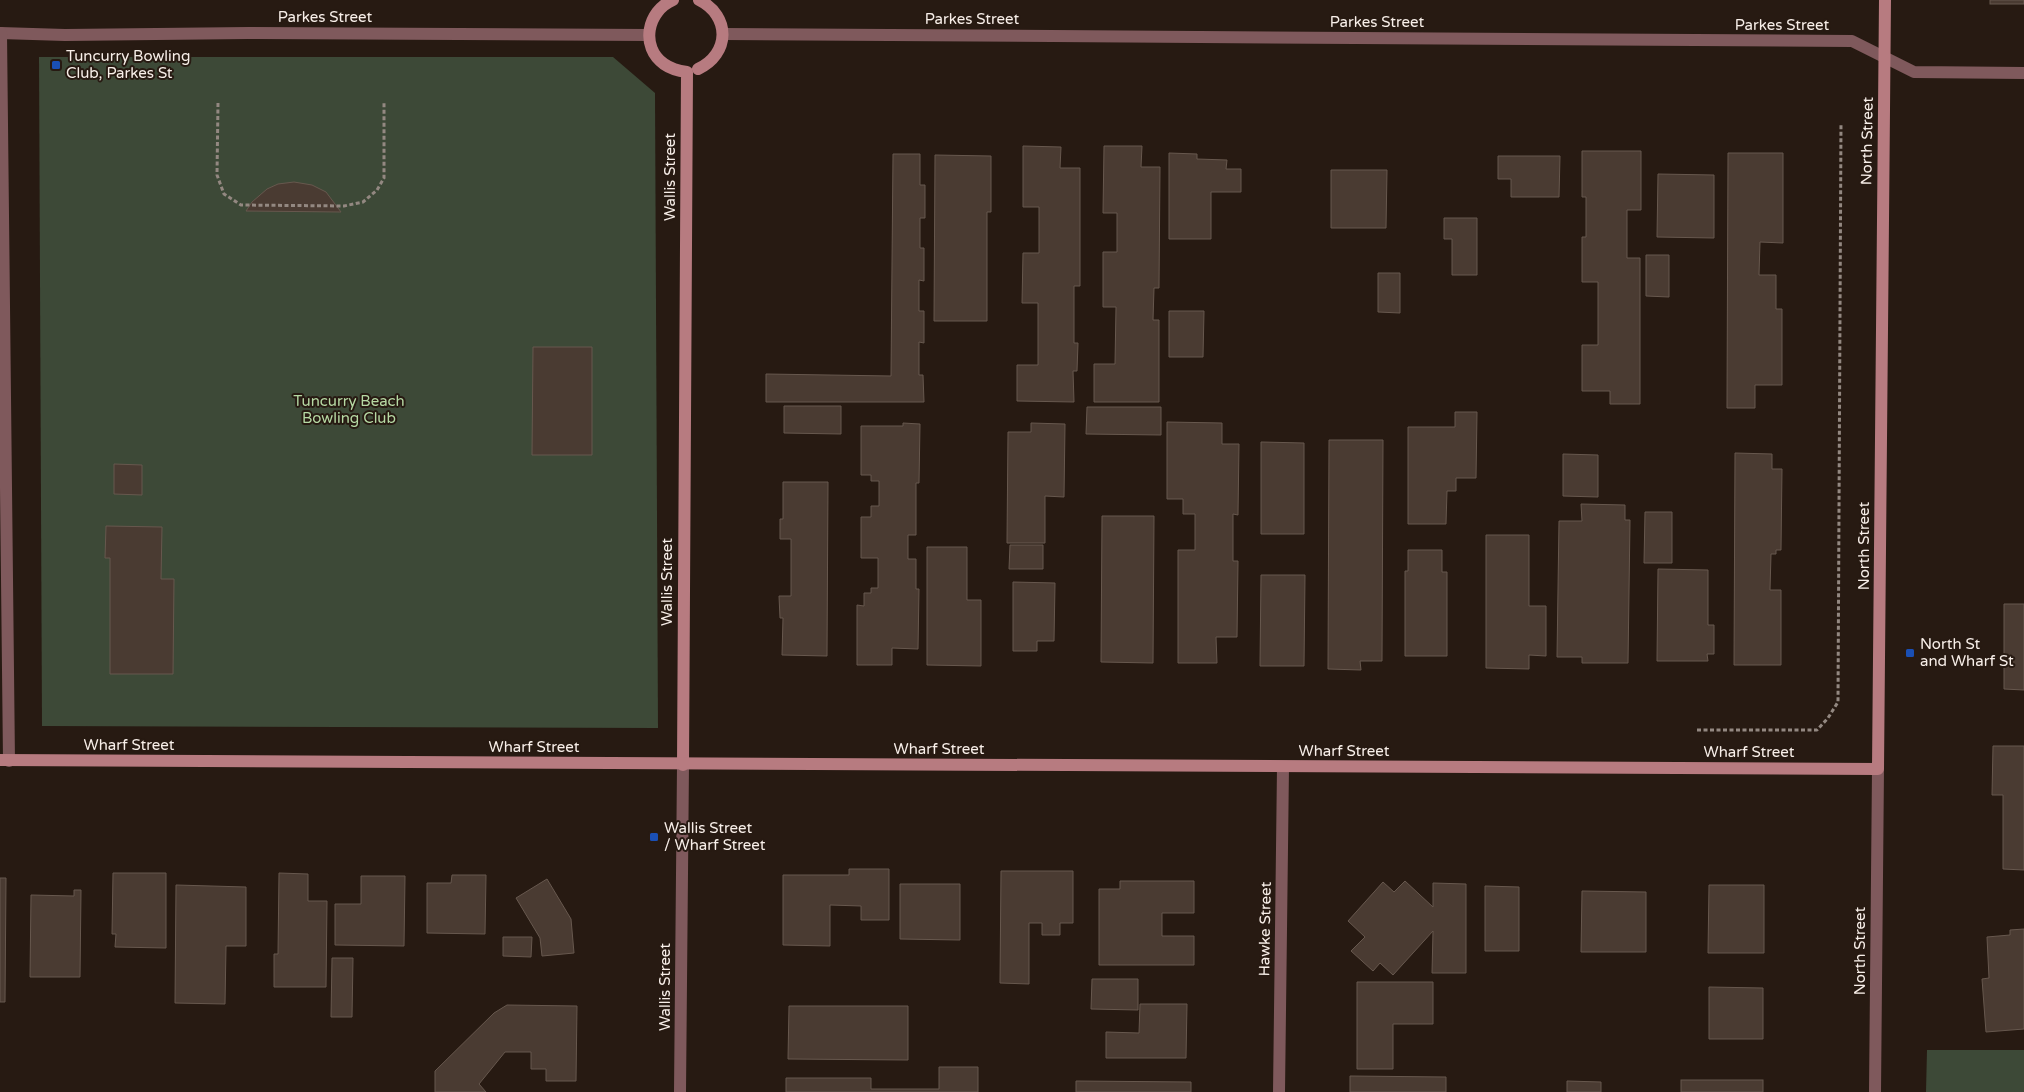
<svg xmlns="http://www.w3.org/2000/svg" width="2024" height="1092" font-family="'Varela Round',sans-serif">
<style>
.green{fill:#3d4937}
.building{fill:#4a3b32;stroke:#67584e}
.lines{fill:none;stroke-linecap:round;stroke-linejoin:round}
.path{stroke:#938881;stroke-width:3;stroke-dasharray:4 2.5;stroke-linecap:butt}
.street{stroke:#7f595c;stroke-width:12}
.secondary{stroke:#b77b80;stroke-width:12}
.transit-dot{fill:#1a4fb4;stroke:#271a12;stroke-width:2}
.labels{text-anchor:middle;dominant-baseline:central;stroke-width:4;stroke-linejoin:round;paint-order:stroke}
.street-label{font-size:15px;fill:#f8efe9;stroke:#271a12}
.poi-label{font-size:15px;fill:#f8efe9;stroke:#271a12;text-anchor:start}
.park-label{font-size:15px;fill:#b6d9a4;stroke:#271a12}
</style>
<rect width="100%" height="100%" fill="#271a12"/>
<g class="green">
<polygon points="39,57 613,57 655,93 658,728 42,726"/>
<polygon points="1927,1050 2024,1050 2024,1092 1926,1092"/>
</g>
<g class="building">
<rect x="1990" y="0" width="34" height="4"/>
<polygon points="1023,146 1061,147 1060,168 1080,168 1080,286 1074,286 1074,343 1078,343 1077,371 1073,371 1074,402 1017,401 1017,365 1038,365 1038,303 1022,303 1023,253 1039,253 1039,207 1023,207"/>
<polygon points="1104,146 1142,146 1141,167 1160,167 1159,288 1154,288 1153,320 1159,320 1159,402 1094,402 1094,364 1115,364 1116,307 1103,307 1103,252 1117,252 1117,213 1103,213"/>
<polygon points="1582,151 1641,151 1641,210 1627,210 1627,258 1640,258 1640,404 1610,404 1610,391 1582,391 1582,345 1598,345 1598,282 1582,282 1582,237 1586,237 1586,197 1582,197"/>
<polygon points="1169,153 1197,154 1197,159 1227,160 1226,169 1241,169 1241,192 1211,192 1211,239 1169,239"/>
<polygon points="1728,153 1783,153 1783,243 1760,242 1759,275 1776,275 1776,309 1782,309 1782,385 1755,385 1755,408 1727,408"/>
<polygon points="893,154 920,154 920,185 925,185 925,218 920,218 920,248 924,248 924,281 919,280 919,311 924,311 924,343 919,342 919,375 923,375 924,402 766,402 766,374 891,376"/>
<polygon points="935,155 991,156 991,212 987,212 987,321 934,321"/>
<polygon points="1498,156 1560,156 1559,197 1511,197 1511,179 1498,179"/>
<polygon points="1331,170 1387,170 1386,228 1331,228"/>
<polygon points="1658,174 1714,175 1714,238 1657,237"/>
<polygon points="294,182 312,185 326,192 341,212 246,211 252,202 267,189 278,184"/>
<polygon points="1444,218 1477,218 1477,275 1452,275 1452,239 1444,239"/>
<polygon points="1646,255 1669,255 1669,297 1646,296"/>
<polygon points="1378,273 1400,273 1400,313 1378,312"/>
<polygon points="1169,311 1204,311 1203,357 1169,357"/>
<polygon points="533,347 592,347 592,455 532,455"/>
<polygon points="784,406 841,406 841,434 784,433"/>
<polygon points="1087,407 1161,407 1161,435 1086,434"/>
<polygon points="1455,412 1477,412 1476,478 1456,478 1456,491 1447,491 1446,524 1408,524 1408,427 1455,427"/>
<polygon points="1167,422 1222,423 1222,444 1239,444 1238,515 1233,514 1233,561 1238,561 1237,637 1216,637 1217,663 1178,663 1178,550 1195,550 1195,514 1183,514 1183,499 1167,499"/>
<polygon points="903,423 920,424 919,483 916,483 916,535 908,535 908,559 916,559 916,589 919,589 918,649 892,648 892,665 857,665 857,605 864,606 864,593 871,593 871,588 878,588 878,558 861,558 861,517 871,517 871,506 879,506 879,481 871,481 871,475 861,475 861,426 903,426"/>
<polygon points="1031,423 1065,424 1064,497 1045,496 1045,543 1007,543 1008,432 1031,432"/>
<polygon points="1329,440 1383,440 1382,661 1360,661 1361,670 1328,669"/>
<polygon points="1261,442 1304,443 1304,534 1261,534"/>
<polygon points="1735,453 1772,454 1772,469 1782,469 1781,550 1776,550 1776,554 1771,554 1770,590 1781,590 1781,665 1734,665"/>
<polygon points="1563,454 1598,455 1598,497 1563,496"/>
<polygon points="114,464 142,465 142,495 114,494"/>
<polygon points="783,482 828,482 827,656 782,655 783,618 780,618 779,596 791,596 791,539 780,539 780,519 783,519"/>
<polygon points="1581,504 1625,505 1625,520 1630,520 1628,663 1582,663 1582,657 1557,657 1559,521 1582,521"/>
<polygon points="1645,512 1672,512 1672,563 1644,563"/>
<polygon points="1102,516 1154,516 1153,663 1101,662"/>
<polygon points="106,526 162,527 161,579 174,579 173,674 110,674 110,558 105,558"/>
<polygon points="1486,535 1529,535 1529,606 1546,606 1546,656 1529,655 1529,669 1486,668"/>
<polygon points="1010,545 1043,545 1043,569 1009,569"/>
<polygon points="927,547 967,547 967,600 981,600 981,666 927,665"/>
<polygon points="1408,550 1442,550 1442,572 1447,572 1447,656 1405,656 1405,571 1408,571"/>
<polygon points="1658,569 1708,570 1708,625 1714,625 1714,654 1707,654 1708,661 1657,661"/>
<polygon points="1261,575 1305,575 1304,666 1260,666"/>
<polygon points="1013,582 1055,583 1054,641 1037,641 1037,651 1013,651"/>
<polygon points="2004,604 2024,604 2024,690 2004,689"/>
<polygon points="1993,746 2024,746 2024,870 2003,869 2003,795 1992,795"/>
<polygon points="849,869 889,869 889,920 861,920 861,906 830,905 830,946 783,945 783,875 849,875"/>
<polygon points="1001,871 1073,871 1073,923 1060,923 1060,935 1042,935 1042,923 1029,923 1029,984 1000,983"/>
<polygon points="113,873 166,873 166,948 115,947 116,934 112,934"/>
<polygon points="279,873 308,874 308,901 327,901 326,987 274,987 274,954 278,954"/>
<polygon points="452,875 486,875 485,934 427,933 427,883 451,883"/>
<polygon points="361,876 405,876 404,946 335,945 335,904 361,904"/>
<polygon points="0,878 6,878 5,1002 0,1002"/>
<polygon points="547,879 571,919 574,953 542,956 540,938 516,898"/>
<polygon points="1120,881 1194,881 1194,913 1162,913 1162,936 1194,936 1194,965 1099,965 1099,889 1120,889"/>
<polygon points="1405,881 1433,907 1433,883 1466,884 1466,973 1432,973 1433,931 1393,975 1380,963 1373,971 1351,951 1365,937 1348,921 1383,882 1394,892"/>
<polygon points="900,884 960,884 960,940 900,939"/>
<polygon points="176,885 246,887 246,946 226,946 225,1004 175,1003"/>
<polygon points="1709,885 1764,885 1764,953 1708,953"/>
<polygon points="1485,886 1519,887 1519,951 1485,951"/>
<polygon points="74,890 81,890 80,977 30,977 31,895 74,896"/>
<polygon points="1582,891 1646,892 1646,952 1581,952"/>
<polygon points="2024,929 2024,1029 1986,1032 1982,979 1989,978 1987,937 2010,935 2010,930"/>
<polygon points="503,937 532,937 531,957 503,956"/>
<polygon points="332,958 353,958 352,1017 331,1017"/>
<polygon points="1092,979 1138,979 1138,1010 1091,1009"/>
<polygon points="1357,982 1433,982 1433,1024 1393,1024 1393,1069 1357,1069"/>
<polygon points="1709,987 1763,988 1763,1039 1709,1039"/>
<polygon points="1140,1004 1187,1004 1186,1058 1106,1058 1106,1032 1139,1033"/>
<polygon points="507,1005 577,1006 576,1081 546,1081 546,1069 531,1069 531,1052 505,1052 479,1084 486,1092 435,1092 435,1071 494,1013"/>
<polygon points="789,1006 908,1006 908,1060 788,1059"/>
<polygon points="939,1067 978,1067 978,1092 786,1092 786,1078 871,1078 871,1089 939,1089"/>
<polygon points="1350,1076 1446,1077 1446,1092 1350,1092"/>
<rect x="1681" y="1080" width="82" height="12"/>
<polygon points="1076,1081 1191,1082 1191,1092 1076,1092"/>
<polygon points="1567,1081 1601,1082 1601,1092 1567,1092"/>
</g>
<g class="lines">
<g class="path">
<polyline points="218,103 217,175 224,194 241,205 344,206 363,202 377,190 384,178 384,103"/>
<polyline points="1697,730 1817,730 1828,718 1838,702 1841,123"/>
</g>
<g class="street">
<polyline points="0,33 65,35 248,33 649,35"/>
<polyline points="1,33 9,761"/>
<polyline points="723,34 1852,41 1914,72 2024,73"/>
<polyline points="680,1092 683,765"/>
<polyline points="1279,1092 1283,767"/>
<polyline points="1875,1092 1878,769"/>
</g>
<g class="secondary">
<path d="M673,0C647,11 640,47 664,64C671,69 679,71 687,72L683,765"/>
<path d="M698,69C730,54 731,16 699,0"/>
<polyline points="0,760 1878,769 1885,0"/>
</g>
</g>
<g class="transit-dot">
<rect x="51" y="60" width="10" height="10" rx="2.5"/>
<rect x="1905" y="648" width="10" height="10" rx="2.5"/>
<rect x="649" y="832" width="10" height="10" rx="2.5"/>
</g>
<g class="labels">
<g class="street-label">
<text x="325" y="17">Parkes Street</text>
<text x="972" y="19">Parkes Street</text>
<text x="1377" y="22">Parkes Street</text>
<text x="1782" y="25">Parkes Street</text>
<text transform="translate(1867 141) rotate(-89)">North Street</text>
<text transform="translate(670 177) rotate(-90)">Wallis Street</text>
<text transform="translate(1864 546) rotate(-90)">North Street</text>
<text transform="translate(667 582) rotate(-90)">Wallis Street</text>
<text x="129" y="745">Wharf Street</text>
<text x="534" y="747">Wharf Street</text>
<text x="939" y="749">Wharf Street</text>
<text x="1344" y="751">Wharf Street</text>
<text x="1749" y="752">Wharf Street</text>
<text transform="translate(1265 929) rotate(-89)">Hawke Street</text>
<text transform="translate(1860 951) rotate(-90)">North Street</text>
<text transform="translate(665 987) rotate(-90)">Wallis Street</text>
</g>
<g class="poi-label">
<text x="66" y="56">Tuncurry Bowling<tspan x="66" dy="17">Club, Parkes St</tspan></text>
<text x="1920" y="644">North St<tspan x="1920" dy="17">and Wharf St</tspan></text>
<text x="664" y="828">Wallis Street<tspan x="664" dy="17">/ Wharf Street</tspan></text>
</g>
<g class="park-label">
<text x="349" y="401">Tuncurry Beach<tspan x="349" dy="17">Bowling Club</tspan></text>
</g>
</g>
</svg>
